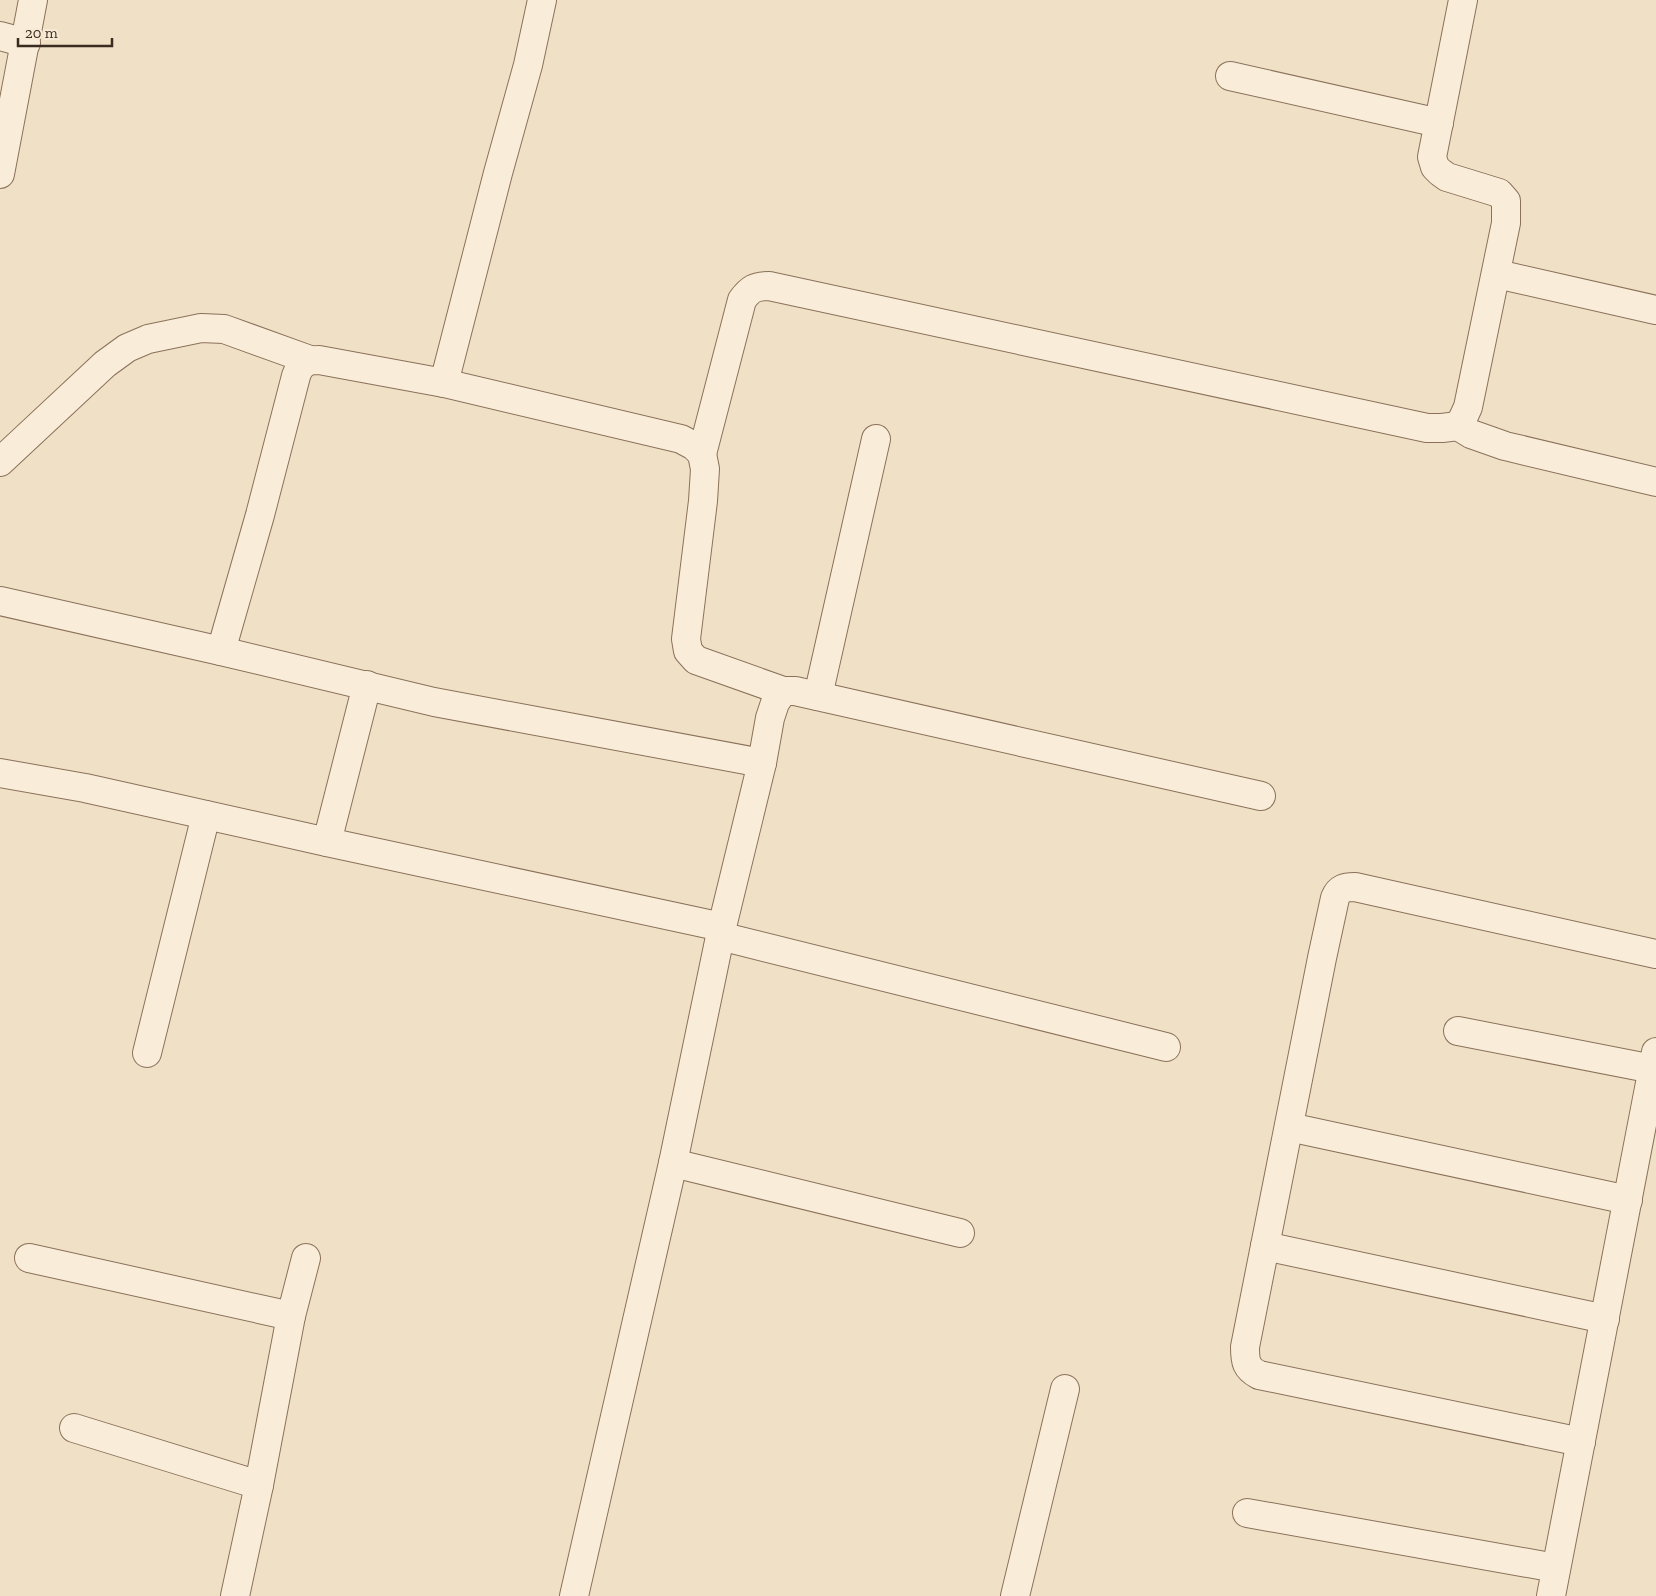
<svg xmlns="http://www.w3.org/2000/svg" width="1656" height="1596" font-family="'Zilla Slab',serif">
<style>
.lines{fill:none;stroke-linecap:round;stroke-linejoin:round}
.street-casing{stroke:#8b715b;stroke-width:30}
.street{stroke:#f9edd9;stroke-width:28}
</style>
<rect width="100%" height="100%" fill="#efe0c6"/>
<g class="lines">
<g class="street-casing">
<g id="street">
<polyline points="0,36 26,43"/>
<polyline points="1230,76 1439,123"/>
<polyline points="0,174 33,0"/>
<polyline points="1497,274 1656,310"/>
<polyline points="444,383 498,173 528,65 542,0"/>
<polyline points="1458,426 1471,434 1505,446 1656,482"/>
<path d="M702,454L742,300C750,289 755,286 769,286L1427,428H1442L1458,426L1463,418L1468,407L1506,223V201L1499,193L1447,177L1440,172L1435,167L1432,157L1463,0"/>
<polyline points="0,462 105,364 127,348 148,339 201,328 224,329 310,360"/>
<polyline points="0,601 221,651 434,702 762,763"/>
<path d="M221,651L260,515L296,376C300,364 306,360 319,360L444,383L681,439L694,446L702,454L705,469L703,501L686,639L688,651L696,660L783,691"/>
<polyline points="818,696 876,439"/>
<polyline points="0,773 85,788 327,842 722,927"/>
<polyline points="327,842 367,685"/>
<polyline points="720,936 1166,1047"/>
<polyline points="1458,1031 1653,1069"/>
<polyline points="147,1053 206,815"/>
<polyline points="1289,1127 1628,1200"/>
<polyline points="673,1163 960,1233"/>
<polyline points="1265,1246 1605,1319"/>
<polyline points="29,1258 291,1316"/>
<polyline points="74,1428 259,1485"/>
<path d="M1581,1442L1259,1375C1246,1368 1245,1362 1245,1347L1322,958L1335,898C1339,888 1345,887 1355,887L1656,954"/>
<polyline points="1247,1513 1556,1568"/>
<polyline points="235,1596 259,1485 291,1316 306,1258"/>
<polyline points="574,1596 673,1163 722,927 762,763 770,718 775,703 783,691 795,691 1261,796"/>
<polyline points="1015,1596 1065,1389"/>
<polyline points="1551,1596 1656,1052"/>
</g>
</g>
<use href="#street" class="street"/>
</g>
<path d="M18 38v8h94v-8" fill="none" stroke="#3b2a1f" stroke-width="2.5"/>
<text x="25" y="38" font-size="15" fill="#3b2a1f" stroke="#f6ead5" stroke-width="4" paint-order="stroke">20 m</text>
</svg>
